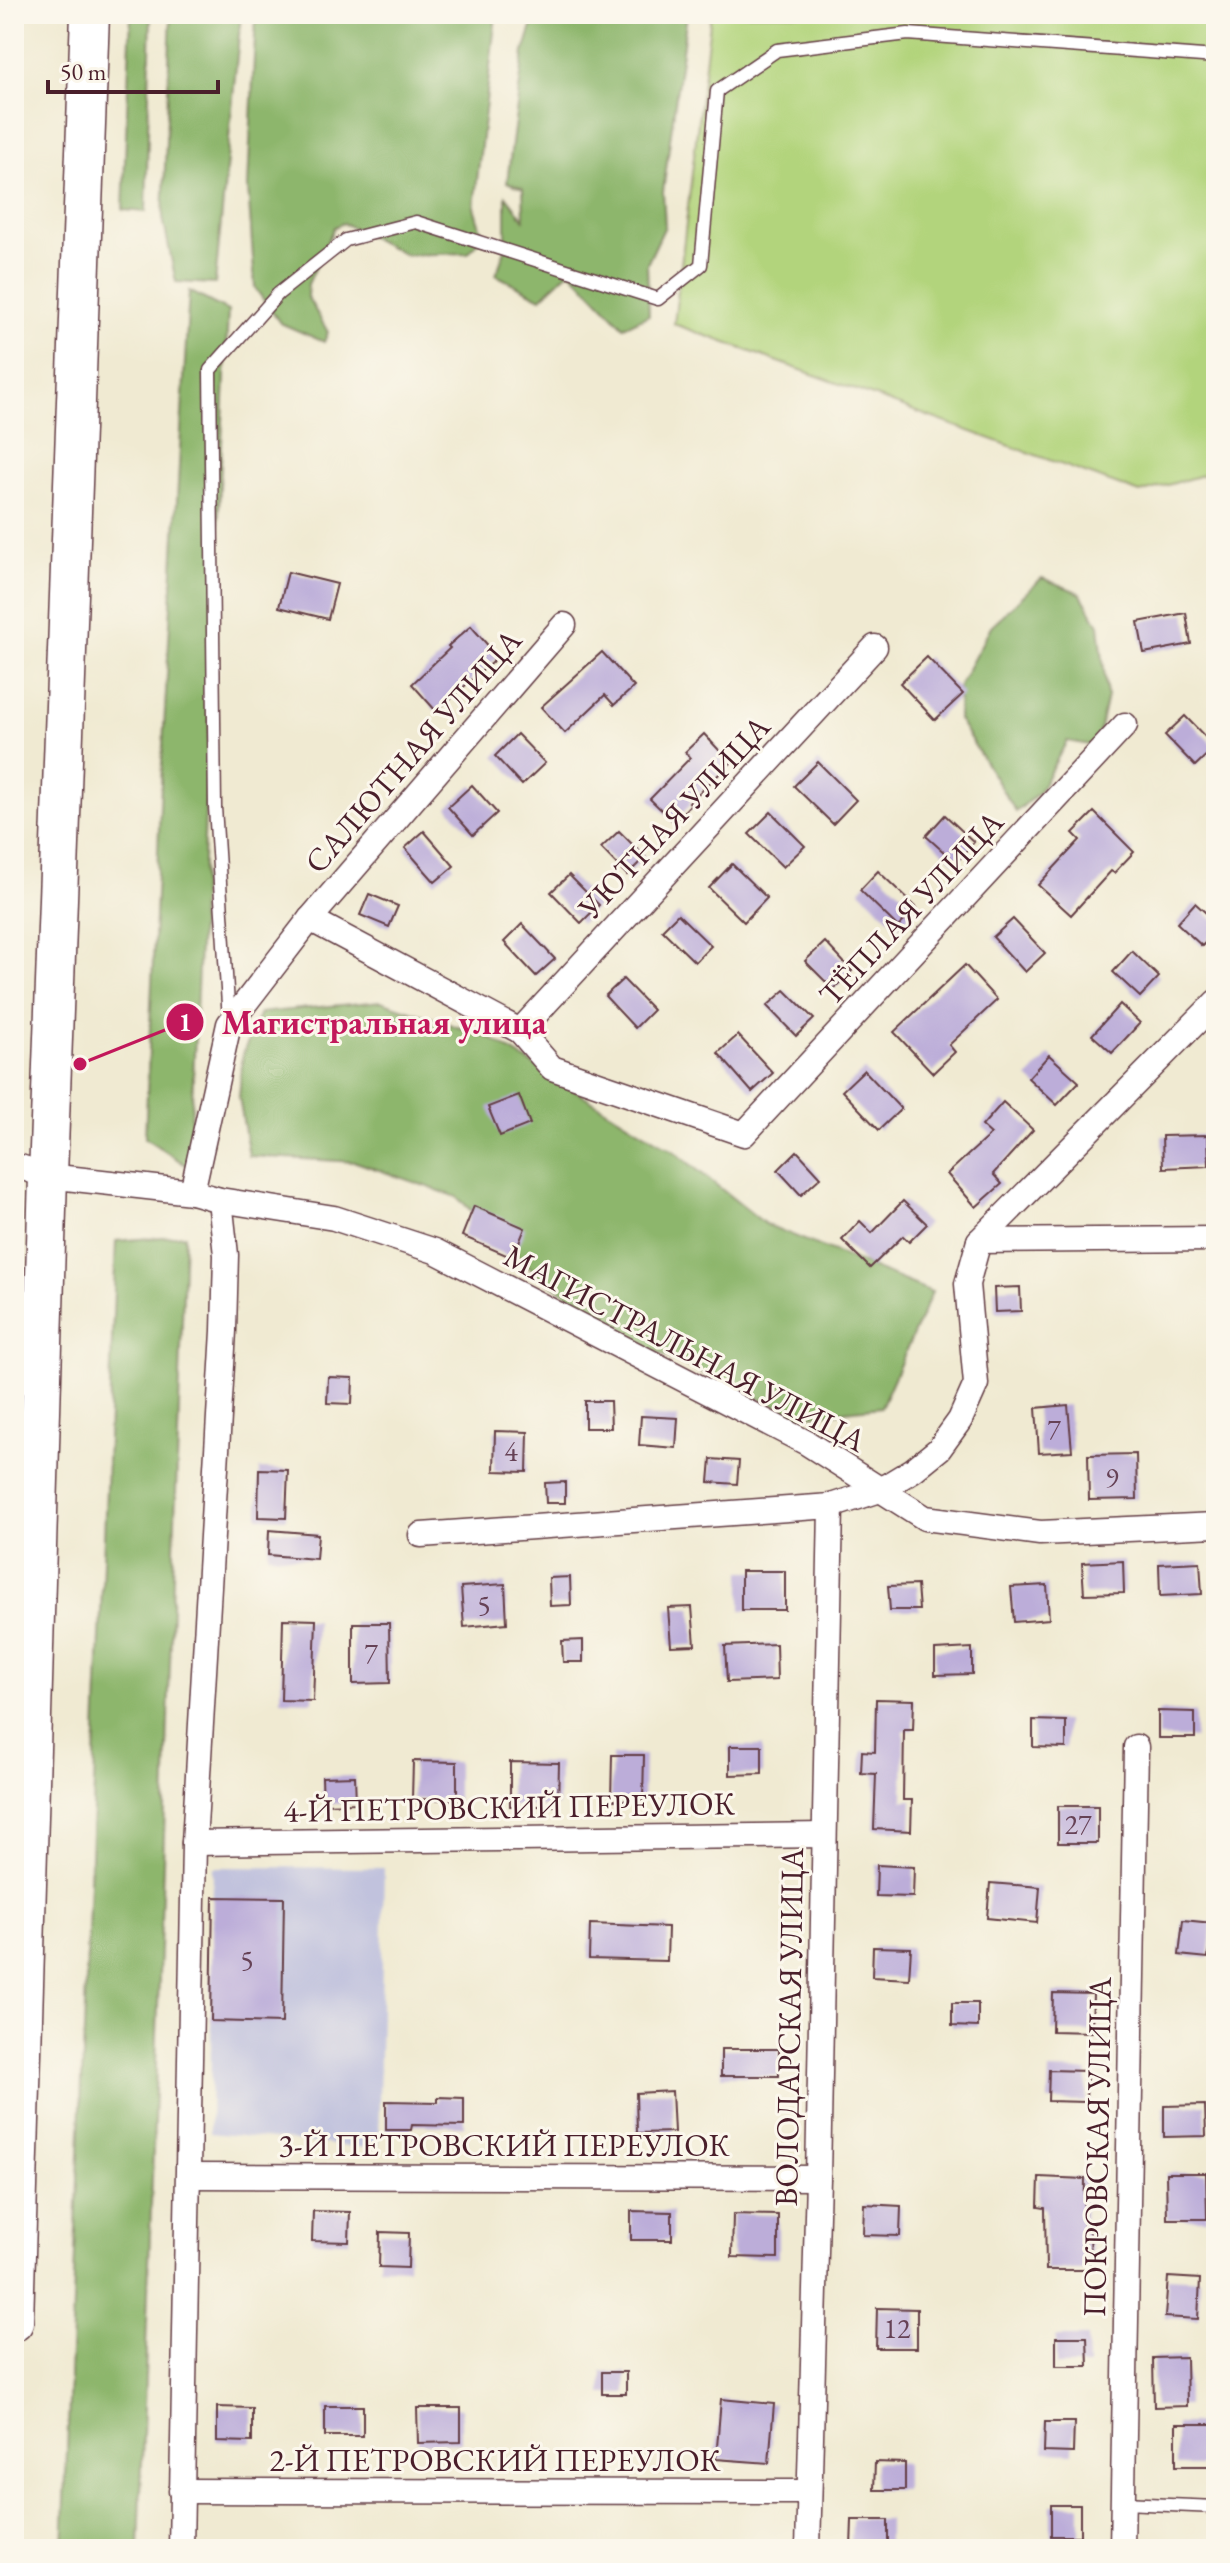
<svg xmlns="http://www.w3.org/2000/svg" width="1230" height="2563" font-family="'EB Garamond',serif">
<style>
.industrial{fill:#c1c2dd}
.green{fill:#b2d47c;stroke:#7e7a54;stroke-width:2}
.forest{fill:#8db66c;stroke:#6c6a4c;stroke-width:2}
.building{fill:#bcadd9}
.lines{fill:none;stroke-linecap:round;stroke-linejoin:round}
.lane-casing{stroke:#633d44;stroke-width:15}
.street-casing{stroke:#633d44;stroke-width:27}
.primary-casing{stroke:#633d44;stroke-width:41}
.lane{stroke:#fff;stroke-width:12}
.street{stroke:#fff;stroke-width:24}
.primary{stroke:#fff;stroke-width:38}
.labels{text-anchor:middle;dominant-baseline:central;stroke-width:6;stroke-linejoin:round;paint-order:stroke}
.number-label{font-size:28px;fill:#664256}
.street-label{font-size:32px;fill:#4a1f2b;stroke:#fbf7ec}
.leader{fill:none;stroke:#c2185b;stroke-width:3}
.callout-dot{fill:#c2185b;stroke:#fbf7ec;stroke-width:3}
.mark-label{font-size:24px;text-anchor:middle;font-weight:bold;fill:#fff}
.callout-label{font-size:34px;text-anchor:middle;font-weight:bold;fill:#c2185b;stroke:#fbf7ec;stroke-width:6;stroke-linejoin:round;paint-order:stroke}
</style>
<rect width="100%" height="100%" fill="#fbf7ec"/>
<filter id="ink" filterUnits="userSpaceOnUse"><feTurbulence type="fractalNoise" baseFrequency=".0125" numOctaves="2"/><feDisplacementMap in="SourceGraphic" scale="16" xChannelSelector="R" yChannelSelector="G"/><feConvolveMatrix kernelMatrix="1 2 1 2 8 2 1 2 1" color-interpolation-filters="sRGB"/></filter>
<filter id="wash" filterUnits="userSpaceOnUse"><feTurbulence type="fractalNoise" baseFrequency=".006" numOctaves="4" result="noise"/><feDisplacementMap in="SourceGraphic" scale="32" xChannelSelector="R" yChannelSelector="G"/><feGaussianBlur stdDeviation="1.8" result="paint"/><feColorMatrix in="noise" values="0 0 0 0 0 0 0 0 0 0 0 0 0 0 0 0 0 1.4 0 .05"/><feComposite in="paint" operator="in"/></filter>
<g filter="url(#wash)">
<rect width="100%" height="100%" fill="#f0ead2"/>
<polygon class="industrial" points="213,1867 384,1868 378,2149 210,2133"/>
<polygon class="green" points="711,14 1216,14 1216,471 1140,493 674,324"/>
<g class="forest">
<polygon points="131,14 151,14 146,212 123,210"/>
<polygon points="171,14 241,14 215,284 176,282 163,218"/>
<polygon points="256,14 496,14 474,207 483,237 468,253 406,255 343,223 334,227 308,284 307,296 328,332 324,342 280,323 255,288 248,187"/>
<polygon points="536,14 546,17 549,14 687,14 663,192 665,226 647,264 649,315 624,327 570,270 541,298 496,275 506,247 506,196 524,219 523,188 507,182 524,52"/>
<polygon points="189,291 228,311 189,1167 145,1138 162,762"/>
<polygon points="1042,578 1080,593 1099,625 1107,696 1096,746 1067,741 1039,792 1016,812 958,719 959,686 991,626"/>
<polygon points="381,1001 490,1038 675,1152 765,1224 932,1292 881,1407 799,1416 649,1349 538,1275 457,1197 356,1162 249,1156 239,1097 243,1053 260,1013"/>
<polygon points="185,1235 139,2549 63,2549 116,1241"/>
</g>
<g id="blocks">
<g class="building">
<polygon points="288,572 337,584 328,619 279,607"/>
<polygon points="1186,613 1191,644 1144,653 1138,622"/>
<polygon points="471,626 498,657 436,711 412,684 450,648 448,646"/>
<polygon points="602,652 634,687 614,705 605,695 565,733 541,707"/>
<polygon points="927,657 963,694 935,720 900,683"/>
<polygon points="1185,716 1215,747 1195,766 1165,735"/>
<polygon points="517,734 545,763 522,785 495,756"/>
<polygon points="704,734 731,763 689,802 691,804 674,822 650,799 690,758 685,752"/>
<polygon points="818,762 856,800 833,824 794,786"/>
<polygon points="472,785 497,813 473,835 448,807"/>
<polygon points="771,812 805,846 783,867 749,834"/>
<polygon points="1094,812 1134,852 1114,873 1111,871 1071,915 1038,885 1080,840 1073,833"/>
<polygon points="945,815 974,842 956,863 926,836"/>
<polygon points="424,831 454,866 435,882 405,848"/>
<polygon points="619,831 645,857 627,875 601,848"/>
<polygon points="732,864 767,898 744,922 709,888"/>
<polygon points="878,871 917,908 898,927 860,890"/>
<polygon points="569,875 599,905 581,923 551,892"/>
<polygon points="369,894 398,906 389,927 360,915"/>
<polygon points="1195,903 1216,922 1216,931 1202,946 1177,923"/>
<polygon points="678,914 711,946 695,962 662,930"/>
<polygon points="1013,919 1045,953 1025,972 993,937"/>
<polygon points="522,924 555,959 536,976 504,942"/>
<polygon points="825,942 852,971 833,989 805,961"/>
<polygon points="1132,951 1159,977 1140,997 1113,972"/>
<polygon points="965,965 997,1000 949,1045 955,1052 933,1073 894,1032"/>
<polygon points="623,979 653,1010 635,1028 605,996"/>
<polygon points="785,990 814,1019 796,1036 767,1006"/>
<polygon points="1120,1004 1140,1023 1112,1053 1092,1035"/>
<polygon points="738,1035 773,1073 752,1092 718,1053"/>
<polygon points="1049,1055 1079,1082 1057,1105 1028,1078"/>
<polygon points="864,1070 901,1109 879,1130 842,1091"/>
<polygon points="519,1095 530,1124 500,1136 488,1107"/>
<polygon points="1003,1102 1033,1130 993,1174 1002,1184 976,1207 947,1174 991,1134 982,1126"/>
<polygon points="1208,1135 1209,1166 1163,1168 1162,1136"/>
<polygon points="797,1151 821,1177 801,1195 778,1170"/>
<polygon points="903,1201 927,1224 909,1242 903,1236 870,1268 842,1240 860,1221 872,1233"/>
<polygon points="474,1206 525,1228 513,1258 462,1236"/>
<polygon points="1020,1287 1021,1311 995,1312 994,1288"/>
<polygon points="328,1377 353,1378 352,1404 327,1403"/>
<polygon points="585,1401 610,1401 611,1428 585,1428"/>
<polygon points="1068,1405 1072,1451 1039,1453 1036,1408"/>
<polygon points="641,1416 678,1418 676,1448 639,1445"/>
<polygon points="495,1431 528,1432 527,1472 494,1471"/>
<polygon points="1136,1454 1137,1499 1089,1500 1088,1455"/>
<polygon points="711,1459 739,1461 737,1484 709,1482"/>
<polygon points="259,1469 288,1470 286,1518 258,1517"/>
<polygon points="565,1482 565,1503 546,1503 545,1483"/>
<polygon points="269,1530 318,1534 316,1559 268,1555"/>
<polygon points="1123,1561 1124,1593 1084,1594 1082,1563"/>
<polygon points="1200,1562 1202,1594 1160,1596 1159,1564"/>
<rect x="741" y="1571" width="44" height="39"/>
<polygon points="570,1577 571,1605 550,1606 549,1578"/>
<polygon points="505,1584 507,1623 464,1627 461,1587"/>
<polygon points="917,1585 919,1610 890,1610 888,1586"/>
<polygon points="1047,1585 1049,1619 1014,1622 1011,1587"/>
<polygon points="692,1607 695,1645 671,1646 668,1608"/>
<polygon points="283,1619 316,1620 313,1701 281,1700"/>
<polygon points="353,1623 389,1623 390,1683 353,1684"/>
<polygon points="583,1640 583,1662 563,1662 562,1641"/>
<polygon points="776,1644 777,1680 727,1682 725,1646"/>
<polygon points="972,1648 972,1674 935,1675 935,1650"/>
<polygon points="876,1699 914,1700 913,1730 904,1730 903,1800 912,1800 911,1831 874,1829 876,1774 861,1773 862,1751 875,1752"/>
<polygon points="1158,1711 1195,1712 1195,1738 1158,1738"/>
<polygon points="1033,1720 1066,1721 1066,1748 1033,1747"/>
<polygon points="730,1746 762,1746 762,1774 730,1775"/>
<polygon points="612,1755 644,1755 643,1800 611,1800"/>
<polygon points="413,1761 457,1762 457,1800 412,1799"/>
<polygon points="510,1762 559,1763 558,1806 510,1806"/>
<polygon points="355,1776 356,1803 323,1804 322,1777"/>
<rect x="1058" y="1806" width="40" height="37"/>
<polygon points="877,1865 914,1867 913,1897 876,1896"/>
<polygon points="990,1883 1040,1887 1037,1923 987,1918"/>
<polygon points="213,1897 284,1898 282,2023 211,2021"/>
<polygon points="1183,1920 1212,1923 1208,1958 1179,1955"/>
<polygon points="590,1924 668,1927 667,1961 589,1959"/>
<polygon points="873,1947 911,1948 909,1979 872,1977"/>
<polygon points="1053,1993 1093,1994 1092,2032 1052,2031"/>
<polygon points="952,2003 978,2003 978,2027 952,2026"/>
<rect x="721" y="2049" width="58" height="27"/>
<polygon points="1049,2070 1087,2071 1086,2102 1048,2101"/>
<polygon points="672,2091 674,2132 637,2133 636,2093"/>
<polygon points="438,2097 464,2098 464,2126 412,2125 411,2130 386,2130 386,2101 438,2102"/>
<polygon points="1205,2105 1206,2136 1164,2137 1164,2106"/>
<polygon points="1166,2173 1206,2173 1207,2219 1167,2219"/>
<polygon points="1039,2177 1085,2179 1084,2226 1090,2226 1091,2270 1046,2270 1045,2208 1038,2207"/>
<polygon points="864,2204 901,2206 900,2236 863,2235"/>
<polygon points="313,2211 350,2212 349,2242 312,2241"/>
<polygon points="631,2211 672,2212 672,2240 631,2240"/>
<polygon points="733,2214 778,2215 778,2258 732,2257"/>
<polygon points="380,2232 409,2233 408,2268 379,2267"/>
<polygon points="1168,2277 1200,2279 1198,2319 1165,2317"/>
<polygon points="877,2308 917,2309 917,2348 876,2348"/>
<polygon points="1056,2337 1087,2337 1088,2366 1056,2366"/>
<polygon points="1186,2357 1187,2406 1154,2407 1153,2358"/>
<rect x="602" y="2372" width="24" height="22"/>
<polygon points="721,2399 774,2404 769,2463 716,2459"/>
<rect x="325" y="2406" width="38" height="30"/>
<polygon points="217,2407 252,2408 252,2442 217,2441"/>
<polygon points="417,2408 461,2408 461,2442 418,2443"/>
<polygon points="1045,2422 1074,2422 1073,2453 1044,2452"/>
<rect x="1176" y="2424" width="40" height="42"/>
<polygon points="875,2462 905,2463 905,2490 874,2490"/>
<rect x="1051" y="2505" width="29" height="31"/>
<polygon points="852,2520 888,2520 888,2548 851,2548"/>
</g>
</g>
</g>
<g filter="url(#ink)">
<use href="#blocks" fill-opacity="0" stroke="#633d44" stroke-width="2"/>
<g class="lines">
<g class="lane-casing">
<g id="lane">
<polyline points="229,1020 215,807 210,370 278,294 346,240 416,222 658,299 701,265 717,91 777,50 908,34 1216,57"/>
<polyline points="1123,2503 1216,2507"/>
</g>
</g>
<g class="street-casing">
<g id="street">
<polyline points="310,919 520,1031 552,1068 744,1134 1125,725"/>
<polyline points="520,1031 875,647"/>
<polyline points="14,1165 48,1176 192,1192 220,1200 334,1218 435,1251 807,1443 925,1518 1040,1533 1216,1525"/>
<polyline points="192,1192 229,1024 310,919 564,625"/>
<polyline points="979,1241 1216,1239"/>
<polyline points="421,1535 831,1506 880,1490 913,1470 939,1449 960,1420 976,1384 967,1284 979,1241 1216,1002"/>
<polyline points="194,1843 824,1835"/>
<polyline points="189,2176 818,2178"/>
<polyline points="181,2491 809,2492"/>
<polyline points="181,2549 194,1843 224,1331 226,1255 220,1200"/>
<polyline points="808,2549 818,2178 831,1506"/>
<polyline points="1122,2549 1136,1747"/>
</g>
</g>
<g class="primary-casing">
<polyline id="primary" points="14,2322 48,1176 90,14"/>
</g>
<use href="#lane" class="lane"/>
<use href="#street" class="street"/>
<use href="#primary" class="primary"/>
</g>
</g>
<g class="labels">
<g class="number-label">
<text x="1054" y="1429">7</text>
<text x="511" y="1451">4</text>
<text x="1112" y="1477">9</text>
<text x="484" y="1605">5</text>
<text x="371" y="1653">7</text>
<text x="1078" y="1824">27</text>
<text x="247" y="1960">5</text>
<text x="897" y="2328">12</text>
</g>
<g class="street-label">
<text transform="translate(413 751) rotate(-49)">САЛЮТНАЯ УЛИЦА</text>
<text transform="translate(674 817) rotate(-47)">УЮТНАЯ УЛИЦА</text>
<text transform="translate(911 908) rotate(-47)">ТЁПЛАЯ УЛИЦА</text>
<text transform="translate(685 1348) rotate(28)">МАГИСТРАЛЬНАЯ УЛИЦА</text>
<text transform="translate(509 1807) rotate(-1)">4-Й ПЕТРОВСКИЙ ПЕРЕУЛОК</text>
<text transform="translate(789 2027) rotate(-89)">ВОЛОДАРСКАЯ УЛИЦА</text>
<text x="504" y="2145">3-Й ПЕТРОВСКИЙ ПЕРЕУЛОК</text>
<text transform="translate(1097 2147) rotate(-89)">ПОКРОВСКАЯ УЛИЦА</text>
<text x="495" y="2460">2-Й ПЕТРОВСКИЙ ПЕРЕУЛОК</text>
</g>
</g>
<path class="leader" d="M80 1064L185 1022"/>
<g class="callout-dot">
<circle cx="80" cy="1064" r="8"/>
<circle cx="185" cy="1022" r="20"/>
</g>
<g class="mark-label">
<text x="185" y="1031">1</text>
</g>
<g class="callout-label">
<text x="384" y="1034">Магистральная улица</text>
</g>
<rect width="1230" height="2563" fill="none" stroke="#fbf7ec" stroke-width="48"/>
<path d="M48 80v12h170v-12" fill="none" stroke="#4a1f2b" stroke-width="4"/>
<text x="60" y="80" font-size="24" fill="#4a1f2b" stroke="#fbf7ec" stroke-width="6" paint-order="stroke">50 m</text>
</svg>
